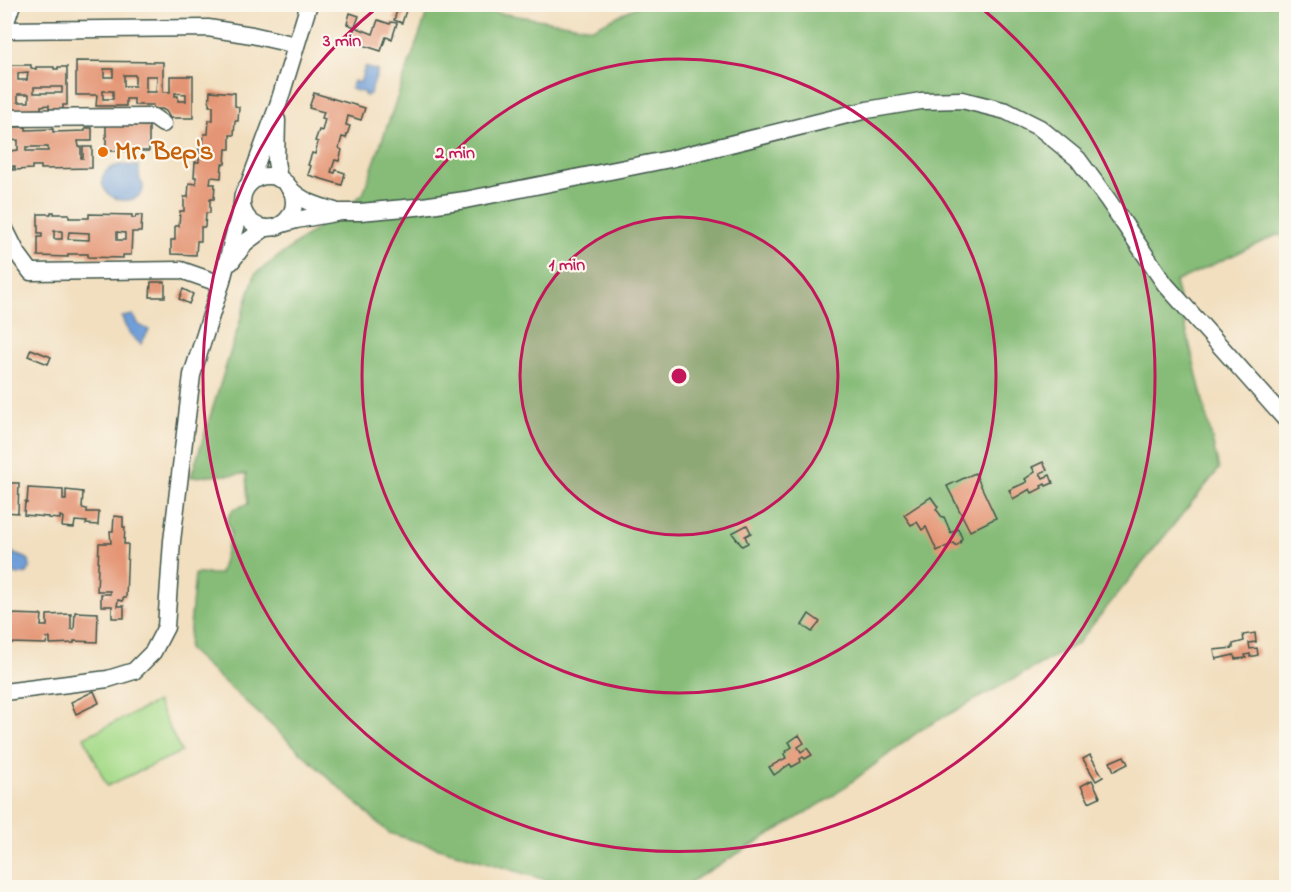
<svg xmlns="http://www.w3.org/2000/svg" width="1291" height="892" font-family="'Indie Flower',sans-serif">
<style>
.green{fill:#a8dc8c;stroke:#648c60;stroke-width:1.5}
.forest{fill:#86bc78;stroke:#527c56;stroke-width:1.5}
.water{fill:#709ed8;stroke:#486e86;stroke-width:1.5}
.building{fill:#e49575;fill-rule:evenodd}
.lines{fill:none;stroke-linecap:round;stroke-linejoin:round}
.minor-casing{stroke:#3f5549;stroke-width:19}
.minor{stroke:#fff;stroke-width:16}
.ring{fill:none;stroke:#c2185b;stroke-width:3}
.food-dot{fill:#e8710a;stroke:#fbf7ec;stroke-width:2}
.labels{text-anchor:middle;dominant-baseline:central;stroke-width:4.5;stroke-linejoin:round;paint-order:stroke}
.food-label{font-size:27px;font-weight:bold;fill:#c56008;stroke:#fbf7ec;text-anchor:start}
.centre{fill:#c2185b;stroke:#fbf7ec;stroke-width:3}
.ring-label{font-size:18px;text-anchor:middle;font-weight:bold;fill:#c2185b;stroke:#fbf7ec;stroke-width:4.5;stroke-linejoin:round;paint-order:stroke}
</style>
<rect width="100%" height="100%" fill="#fbf7ec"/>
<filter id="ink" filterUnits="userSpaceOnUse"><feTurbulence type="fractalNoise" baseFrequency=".0167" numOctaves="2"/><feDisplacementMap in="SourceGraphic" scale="12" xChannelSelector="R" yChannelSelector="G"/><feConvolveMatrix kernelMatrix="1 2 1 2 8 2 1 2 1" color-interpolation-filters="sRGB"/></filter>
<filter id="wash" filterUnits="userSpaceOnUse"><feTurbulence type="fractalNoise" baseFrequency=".008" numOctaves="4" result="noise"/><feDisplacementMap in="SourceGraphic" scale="24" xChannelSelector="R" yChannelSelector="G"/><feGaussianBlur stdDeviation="1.35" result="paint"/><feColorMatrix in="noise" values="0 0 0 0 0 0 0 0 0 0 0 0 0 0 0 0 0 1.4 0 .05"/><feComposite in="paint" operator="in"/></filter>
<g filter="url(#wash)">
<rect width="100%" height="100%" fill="#f2dfc0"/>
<polygon class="green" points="157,702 181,752 107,786 84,737"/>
<polygon class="forest" points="642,4 1286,5 1286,237 1277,235 1175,282 1219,469 1077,644 922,729 829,799 682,887 569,887 389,833 188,649 195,574 220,574 231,533 227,520 233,509 248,504 246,474 191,477 255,274 363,194 430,5 449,5 593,28"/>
<g class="water">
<polygon points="365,67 378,71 370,94 368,94 367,96 364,95 365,93 351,89 354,81 360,83"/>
<path d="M120,165L139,166C139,170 139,176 140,180C142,185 144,183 143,189C142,194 138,197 133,199C105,207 87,171 120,165Z"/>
<path d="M133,315L139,325L149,330L141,344C131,337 125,329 122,317Z"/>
<path d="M5,540C7,544 8,549 12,552C17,557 23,555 29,560L30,567L27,573L18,575L5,571Z"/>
</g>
<g id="blocks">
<g class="building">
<polygon points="399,4 408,4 402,23 394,20"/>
<polygon points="350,13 359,16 355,27 347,24"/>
<polygon points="378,20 390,24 391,22 397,23 392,39 386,37 381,51 350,41 355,27 373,34"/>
<path d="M76,61L163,62V92H170V76H193V118H170L166,111L162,109H153V105H134V99H126V106H96L97,95H76ZM104,69H113V77H104ZM124,75H135V86H124ZM146,76H157L156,92H146ZM103,91H113V99H103ZM175,93L186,94V101H178V96H175Z"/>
<path d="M4,65H31V68L36,69V67H54V69H58V67H67V105H63V109H49V105L41,106V109L7,111V110H4ZM28,72L27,80H18V73ZM34,87H62V93H34ZM18,94H29V102H18Z"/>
<polygon points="210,91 235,93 235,106 239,107 238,121 235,121 234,135 230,135 230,149 226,149 225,164 222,164 221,178 211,177 210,184 215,184 214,199 210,199 210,213 206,213 205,227 201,227 201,241 197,241 196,255 171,254 171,240 175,240 175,226 179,226 180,211 184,211 184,197 188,197 189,183 196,184 196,177 194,177 195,162 199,162 199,148 203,148 204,134 208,134 209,120 213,120 213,106 209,106"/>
<polygon points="314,93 365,108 361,120 348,116 346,125 350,126 346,138 342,137 339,148 342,150 339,161 335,160 331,172 335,173 336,170 345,173 342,185 308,175 311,166 308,165 312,153 315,154 318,142 315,141 319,130 322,131 325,119 322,118 324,112 309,108"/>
<polygon points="106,125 149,126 149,151 106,151"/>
<path d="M4,127H26V130L53,129V132L85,131V128H92V141H78L79,147H81V158H83V147H92V168L41,169V166H32V169L15,170V166H13V170H4ZM18,140V150L10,151V141ZM26,147H48V151H26Z"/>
<path d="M51,212H54V214H69V218H89V214L132,215V218H135L136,215H142L141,232H132L131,255H123V258L88,257V254H68V257L38,256V237H42V233H38V214H51ZM54,231H62V239H54ZM69,232L89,233V240L68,239ZM117,232L125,233V240H117Z"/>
<polygon points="151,282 165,282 165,297 150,297"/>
<polygon points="183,289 193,294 189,304 179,299"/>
<polygon points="31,349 51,357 48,364 28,356"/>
<polygon points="1043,462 1047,470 1040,473 1043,478 1050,475 1053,483 1046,486 1045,484 1041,486 1042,488 1032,493 1030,489 1013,499 1009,490 1027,482 1025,479 1035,472 1032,467"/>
<polygon points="975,473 996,518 970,531 947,486"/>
<polygon points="4,481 7,481 7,483 19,483 18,513 5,512"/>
<polygon points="28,488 63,490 63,500 66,500 66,490 83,492 82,508 87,509 87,512 99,512 98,525 86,524 87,522 75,521 74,528 62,527 63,517 60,516 60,519 48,518 48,517 24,515 25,502 27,503"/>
<polygon points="931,497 938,507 936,509 942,517 944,517 951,533 958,529 962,538 960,543 956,546 954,543 937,551 926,527 922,530 917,522 911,525 904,515"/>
<polygon points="114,516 123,517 123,527 125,527 124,544 128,544 126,598 123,598 123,601 118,600 117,606 124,606 124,618 112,618 112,606 101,606 101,594 110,594 110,591 97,591 99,543 111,543 110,531 113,531"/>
<polygon points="747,525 751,533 745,536 748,543 742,546 732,533"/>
<polygon points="75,612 98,613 97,642 74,641 74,643 50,644 50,638 47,638 46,644 9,643 10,614 42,615 41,626 47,626 47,615 71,614 71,629 74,629"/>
<polygon points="809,614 820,622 812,632 802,625"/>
<polygon points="1255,633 1256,642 1249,643 1250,649 1257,648 1258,655 1250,657 1250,654 1245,655 1246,658 1235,659 1234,655 1216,659 1214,650 1233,648 1233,644 1244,641 1243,635"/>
<polygon points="94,691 99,703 76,714 71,702"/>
<polygon points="799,735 804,743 798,747 801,752 807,748 812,755 805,759 803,757 800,759 801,762 792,767 790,764 774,775 769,767 786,758 784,754 787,752 786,751 792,747 789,742"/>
<polygon points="1090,755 1103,777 1096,781 1083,759"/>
<polygon points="1124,756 1128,764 1114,771 1110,762"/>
<polygon points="1092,780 1100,797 1089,802 1081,786"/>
</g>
</g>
</g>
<g filter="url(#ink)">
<use href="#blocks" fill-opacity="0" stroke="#3f5549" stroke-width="1.5"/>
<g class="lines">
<g class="minor-casing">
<g id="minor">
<polyline points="4,28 12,4"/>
<polyline points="4,30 208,28 252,35 296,45"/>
<polyline points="4,118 153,117 163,124"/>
<polyline points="277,120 276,161 279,179"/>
<circle cx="268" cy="202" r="26"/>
<polyline points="249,184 278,105 309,4"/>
<path d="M289,188C301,201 317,206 335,211"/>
<polyline points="282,224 296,220 341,212 360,212 416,207 465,200 670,159 867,110 921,101 962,100 1006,111 1040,128 1078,159 1108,200 1165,284 1286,420"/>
<polyline points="4,227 17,253 31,272 181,270 221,284"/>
<polyline points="231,262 246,242 265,228"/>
<polyline points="4,692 108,679 134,671 153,652 166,627 172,541 192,375 221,284 242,205"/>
</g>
</g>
<use href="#minor" class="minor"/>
</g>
</g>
<circle cx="679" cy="376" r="159" fill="#c2185b" fill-opacity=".12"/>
<g class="ring">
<circle cx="679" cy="376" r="159"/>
<circle cx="679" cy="376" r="317"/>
<path d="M979 6A476 476 0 1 1 379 6"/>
</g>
<circle class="food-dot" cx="103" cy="152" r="6"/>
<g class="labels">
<g class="food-label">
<text x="115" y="152">Mr. Bep's</text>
</g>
</g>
<circle cx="679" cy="376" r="9" class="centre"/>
<g class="ring-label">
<text x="342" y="46">3 min</text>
<text x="455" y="158">2 min</text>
<text x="567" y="270">1 min</text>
</g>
<rect width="1291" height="892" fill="none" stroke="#fbf7ec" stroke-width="24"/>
</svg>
